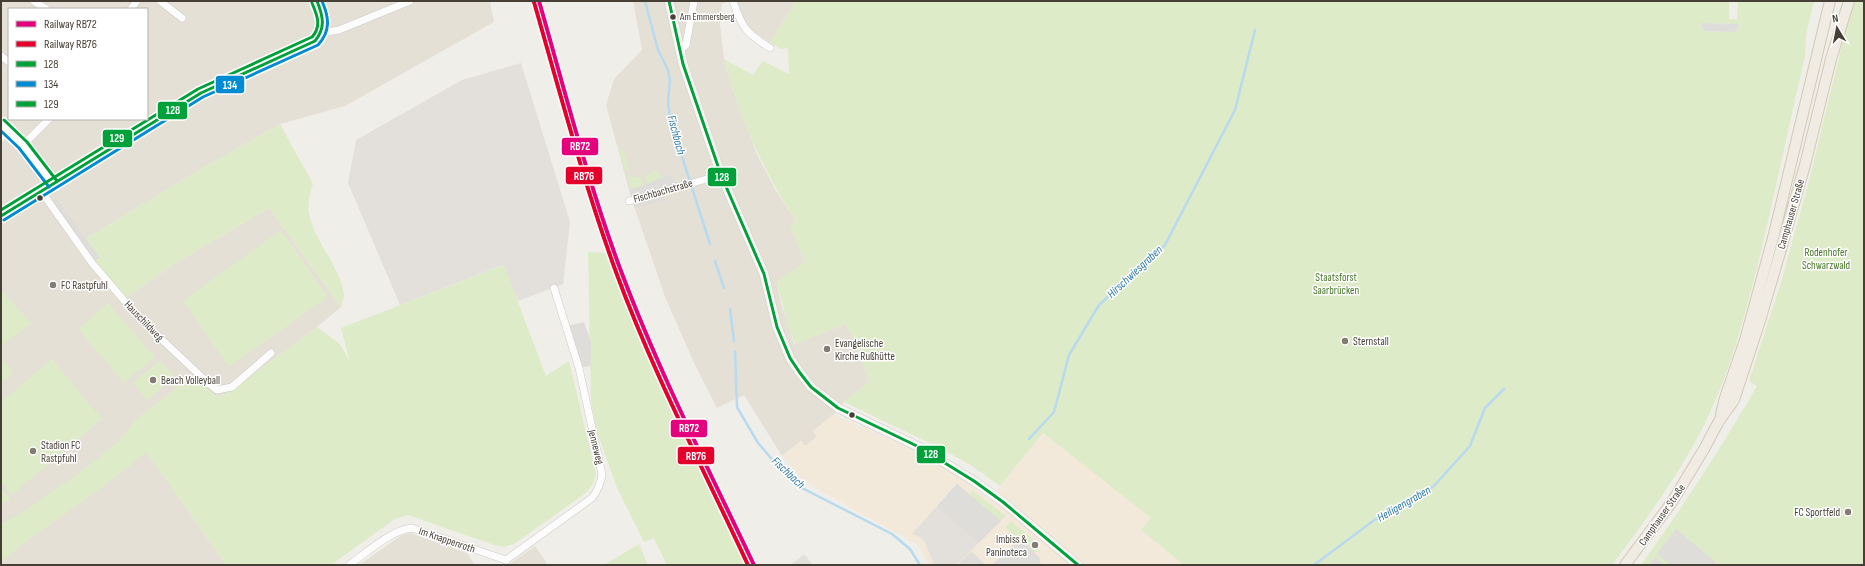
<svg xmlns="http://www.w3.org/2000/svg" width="1865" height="566" font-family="'Sofia Sans Condensed',sans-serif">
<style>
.residential{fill:#e4e0d6;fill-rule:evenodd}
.commercial{fill:#f3e9db}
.industrial{fill:#e3dfda}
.green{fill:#deebc8;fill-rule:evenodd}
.parking{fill:#dfddd9}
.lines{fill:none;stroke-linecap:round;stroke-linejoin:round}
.stream{stroke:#b8daef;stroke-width:2.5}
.street-casing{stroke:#cdcac5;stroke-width:8}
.secondary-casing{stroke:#d1ccc1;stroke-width:10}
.primary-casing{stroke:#d2c9b6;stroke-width:12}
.street{stroke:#fdfcfc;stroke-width:7}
.secondary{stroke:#f6f4ee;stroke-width:9}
.primary{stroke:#f1ece3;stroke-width:10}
.bus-1-casing{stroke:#fff;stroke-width:6}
.bus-2-casing{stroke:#fff;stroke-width:6}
.bus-3-casing{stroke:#fff;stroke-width:6}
.bus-1{stroke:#00a13a;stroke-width:3}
.bus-2{stroke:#008bd2;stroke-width:3}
.bus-3{stroke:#00a13a;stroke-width:3}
.rail-1-casing{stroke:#fff;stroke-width:7}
.rail-2-casing{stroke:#fff;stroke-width:7}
.rail-1{stroke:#e5007d;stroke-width:4}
.rail-2{stroke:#e4002b;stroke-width:4}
.bus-dot{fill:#463f35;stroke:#fff;stroke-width:1.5}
.poi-dot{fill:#827c74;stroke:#fff;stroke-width:1.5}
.labels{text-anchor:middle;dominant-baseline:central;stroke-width:3;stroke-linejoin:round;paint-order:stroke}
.bus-label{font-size:10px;fill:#463f35;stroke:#fff;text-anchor:start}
.street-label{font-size:11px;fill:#463f35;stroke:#fff}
.park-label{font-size:11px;fill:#477827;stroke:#fff}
.poi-label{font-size:11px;fill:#463f35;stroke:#fff;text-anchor:start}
.water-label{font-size:12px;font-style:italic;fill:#2b78ab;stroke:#fff}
.line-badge{stroke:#fff;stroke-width:1.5}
.badge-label{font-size:11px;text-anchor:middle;font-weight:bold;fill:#fff}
</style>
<rect width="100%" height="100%" fill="#f0eee9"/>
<g class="residential">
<path d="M1,1H490L494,22L345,106L280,124L201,169L80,242L125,298L179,261L269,208L341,307L317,327L231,391L217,397L147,452L226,565H1ZM9,9H147V119H9Z"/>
<polygon points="633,1 729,1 722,4 720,25 724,59 733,90 758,157 776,191 796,221 790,227 805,262 777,282 781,303 794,344 846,324 862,357 869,382 844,402 834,414 813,431 817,437 805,446 801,441 782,456 744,395 717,408 695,365 665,297 635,209 664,200 662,192 671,176 629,190 606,105 614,79 642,50"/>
<polygon points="736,1 796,1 770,43 750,29 743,20"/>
<polygon points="410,533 467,553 475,565 359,565 402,535"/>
<polygon points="535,546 548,565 508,565"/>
</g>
<polygon class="commercial" points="834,414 908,448 961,478 989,500 1043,433 1151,518 1141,530 1184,565 929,565 918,545 821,491 802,479 782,456 801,441 805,446 817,437 813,431"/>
<g class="industrial">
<polygon points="521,63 570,222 563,284 518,301 503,265 400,305 348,183 356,140 462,80"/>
<polygon points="957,484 1001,521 956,565 934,565 925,542 920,537 912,534"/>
<polygon points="804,554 813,565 790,565 801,557"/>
</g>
<g class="green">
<path d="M796,1H1732L1729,2V19H1737L1738,1H1814L1806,35L1805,57C1789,124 1775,193 1759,260C1745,315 1731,370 1706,421C1681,472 1646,520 1612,565H1184L1141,530L1151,518L1043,433L1000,486L969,464L938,447L844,402L869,382L862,357L846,324L795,344L787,323L777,282V281L805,262L790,227L796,221C762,170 740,118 724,59L753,75L763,61L789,74L788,48L781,49L770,43ZM1700,23L1740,24V25L1736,32L1704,31Z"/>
<path d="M1854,1H1864V565H1641C1683,507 1721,448 1757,386L1749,381L1782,279L1810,177L1850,12Z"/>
<path d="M280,124L313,184C310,193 307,202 309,212C312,239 341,267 344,295C344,298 342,303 341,307L269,208L179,261L125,298L80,242L201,169Z"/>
<polygon points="616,137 620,149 624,151 630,171 624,169"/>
<polygon points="656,169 662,179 647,184 645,176 651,174"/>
<polygon points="627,174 635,178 641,177 644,185 631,189"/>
<polygon points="281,230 327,296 324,300 230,366 227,364 184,302 185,299"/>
<polygon points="588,252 611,253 652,354 750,565 667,565 654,538 644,542 617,488 596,429 591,399"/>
<polygon points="504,265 546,376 569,361 596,474 593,484 586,493 514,544 504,547 494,545 408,515 395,519 331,565 226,565 147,452 104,486 20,546 1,563 1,524 18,515 79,473 118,442 135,420 193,375 217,397 231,391 317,327 340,344 350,362 341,328"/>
<polygon points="2,292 32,323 1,346 1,293"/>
<polygon points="108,303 155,357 124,383 78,329"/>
<polygon points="1,357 13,373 1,383"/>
<polygon points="52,359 102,419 12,495 1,483 1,402"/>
<polygon points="160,360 174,377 147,400 133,383"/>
<polygon points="1,487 11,500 1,503"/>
<polygon points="973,491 1006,516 1000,521 969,495"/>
<polygon points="1011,521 1034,540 1031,544 1040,552 1034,552 1024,542 1026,540 1023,536 1018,540 1005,527"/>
<polygon points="639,544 648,565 604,565"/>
</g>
<g class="parking">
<polygon points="1700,23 1740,24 1736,32 1704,31"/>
<polygon points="671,175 679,187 662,192 665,200 635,209 629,190"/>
<polygon points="57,199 100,258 92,263 49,204"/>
<polygon points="584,322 591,341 591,366 579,368 567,326"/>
<polygon points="957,484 1001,521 978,543 937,506"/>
<polygon points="1676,529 1716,562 1713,565 1670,565 1657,554"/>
<polygon points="1020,538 1041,559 1039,560 1042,565 992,565"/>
<polygon points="971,551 976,556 986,565 961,565 959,563"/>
<polygon points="1655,557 1665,565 1649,565"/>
</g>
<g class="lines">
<g class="stream">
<polyline points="645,1 658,50 668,70 670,80 668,101 670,119 710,244"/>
<polyline points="715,261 724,288"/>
<polyline points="730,309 734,341"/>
<polyline points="735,351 737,407 758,443 783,472 800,487 892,534 910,549 920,565"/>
<polyline points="1029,439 1054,412 1069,355 1099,305 1165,245 1235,110 1255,30"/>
<polyline points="1314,565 1373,521 1433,487 1470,446 1485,408 1504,389"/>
</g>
<g class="street-casing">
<g id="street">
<polyline points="34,1 46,9"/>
<polyline points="160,1 182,18"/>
<path d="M733,1C742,28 746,33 770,48"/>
<polyline points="131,9 137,1"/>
<polyline points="322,33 339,30 410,1"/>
<polyline points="680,50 686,45 694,1"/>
<polyline points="1,56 9,62"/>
<polyline points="1,124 23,145 53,184"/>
<polyline points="1,138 9,130"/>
<polyline points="23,145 49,119"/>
<polyline points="41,191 92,263 140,319 208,383 217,390 232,387 271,353"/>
<polyline points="629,201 721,175"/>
<path d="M1,216L201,93L315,41C328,29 323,16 317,1"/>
<path d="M506,560L592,498C598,490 601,484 602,474L579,368L554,288"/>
<path d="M349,565C366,553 391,530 412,528L506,560"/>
</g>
</g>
<g class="secondary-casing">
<polyline id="secondary" points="669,1 683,64 721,175 764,274 777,327 790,358 800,373 811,387 838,408 919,447 974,481 1003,502 1078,565"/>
</g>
<g class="primary-casing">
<g id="primary">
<polyline points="1721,414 1725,398 1745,340 1774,234 1830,1"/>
<polyline points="1625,565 1672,502 1704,449 1719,421 1734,400 1759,324 1779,256 1805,165 1831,59 1849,1"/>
</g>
</g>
<use href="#street" class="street"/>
<use href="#secondary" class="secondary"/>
<use href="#primary" class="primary"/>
<g class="bus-1-casing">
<g id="bus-1">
<polyline points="669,1 683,64 721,175 764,274 777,327 790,358 800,373 811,387 838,408 919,447 974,481 1003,502 1078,565"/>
<path d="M1,216L201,93L315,41C326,28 323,16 317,1"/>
</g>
</g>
<g class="bus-2-casing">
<g id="bus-2">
<polyline points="1,131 19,148 49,187"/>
<path d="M4,220L203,97L318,45C331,31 329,17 322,1"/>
</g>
</g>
<g class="bus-3-casing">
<g id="bus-3">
<polyline points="4,120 27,142 57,181"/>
<path d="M1,210L198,89L312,37C322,26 317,15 312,3"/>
</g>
</g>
<use href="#bus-1" class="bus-1"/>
<use href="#bus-2" class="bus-2"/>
<use href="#bus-3" class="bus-3"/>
<g class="rail-1-casing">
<path id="rail-1" d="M539,1C565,91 588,183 621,271C659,372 708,468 754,565"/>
</g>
<g class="rail-2-casing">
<path id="rail-2" d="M534,2C560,93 584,184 616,272C653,373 703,468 748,565"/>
</g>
<use href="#rail-1" class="rail-1"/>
<use href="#rail-2" class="rail-2"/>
</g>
<g class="bus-dot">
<circle cx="673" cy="17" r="3.5"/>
<circle cx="40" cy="198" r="3.5"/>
<circle cx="852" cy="415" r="3.5"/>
</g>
<g class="poi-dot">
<circle cx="53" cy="285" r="4"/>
<circle cx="1345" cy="341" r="4"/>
<circle cx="827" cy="349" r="4"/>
<circle cx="153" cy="380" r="4"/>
<circle cx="33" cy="451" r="4"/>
<circle cx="1848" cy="512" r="4"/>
<circle cx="1035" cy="545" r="4"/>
</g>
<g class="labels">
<g class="bus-label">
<text x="680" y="17">Am Emmersberg</text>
</g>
<g class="street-label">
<text transform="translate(663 191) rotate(-16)">Fischbachstraße</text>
<text transform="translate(1791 214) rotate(-74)">Camphauser Straße</text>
<text transform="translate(144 321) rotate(46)">Hauschildweg</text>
<text transform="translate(596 447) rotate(76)">Jenneweg</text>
<text transform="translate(1662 515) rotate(-55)">Camphauser Straße</text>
<text transform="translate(447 540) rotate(19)">Im Knappenroth</text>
</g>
<g class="park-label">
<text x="1826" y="252">Rodenhofer<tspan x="1826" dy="13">Schwarzwald</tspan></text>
<text x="1336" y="277">Staatsforst<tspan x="1336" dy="13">Saarbrücken</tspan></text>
</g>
<g class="poi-label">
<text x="61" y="285">FC Rastpfuhl</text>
<text x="1353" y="341">Sternstall</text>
<text x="835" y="343">Evangelische<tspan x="835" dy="13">Kirche Rußhütte</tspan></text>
<text x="161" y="380">Beach Volleyball</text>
<text x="41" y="445">Stadion FC<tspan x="41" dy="13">Rastpfuhl</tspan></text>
<text x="1840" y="512" text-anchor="end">FC Sportfeld</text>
<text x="1027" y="539" text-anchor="end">Imbiss &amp;<tspan x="1027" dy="13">Paninoteca</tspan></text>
</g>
<g class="water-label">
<text transform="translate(676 135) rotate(75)">Fischbach</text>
<text transform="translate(1135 272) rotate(-43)">Hirschwiesgraben</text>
<text transform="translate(788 473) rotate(43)">Fischbach</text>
<text transform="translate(1404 504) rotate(-30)">Heiligengraben</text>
</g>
</g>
<g class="line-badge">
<rect x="215" y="75" width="30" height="19" rx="4" fill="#008bd2"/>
<rect x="157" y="101" width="31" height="19" rx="4" fill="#00a13a"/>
<rect x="102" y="129" width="31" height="19" rx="4" fill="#00a13a"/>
<rect x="561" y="137" width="38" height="19" rx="4" fill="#e5007d"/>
<rect x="565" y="166" width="38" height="19" rx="4" fill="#e4002b"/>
<rect x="707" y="167" width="30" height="20" rx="4" fill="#00a13a"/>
<rect x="670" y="419" width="38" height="19" rx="4" fill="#e5007d"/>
<rect x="916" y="445" width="30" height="19" rx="4" fill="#00a13a"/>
<rect x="677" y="446" width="38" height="19" rx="4" fill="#e4002b"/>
</g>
<g class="badge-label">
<text x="230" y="89">134</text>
<text x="173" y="114">128</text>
<text x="117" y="142">129</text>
<text x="580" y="150">RB72</text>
<text x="584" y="180">RB76</text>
<text x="722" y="181">128</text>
<text x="689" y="432">RB72</text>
<text x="931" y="458">128</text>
<text x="696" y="460">RB76</text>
</g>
<rect width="1865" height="566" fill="none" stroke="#463f35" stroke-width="4"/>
<rect x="8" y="8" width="140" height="112" fill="#ffffff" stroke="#b5b2ae"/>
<rect x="16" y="21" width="20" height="6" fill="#e5007d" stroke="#b5b2ae"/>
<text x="44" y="28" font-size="12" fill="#463f35">Railway RB72</text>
<rect x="16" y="41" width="20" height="6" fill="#e4002b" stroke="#b5b2ae"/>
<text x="44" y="48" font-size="12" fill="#463f35">Railway RB76</text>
<rect x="16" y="61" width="20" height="6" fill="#00a13a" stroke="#b5b2ae"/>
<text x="44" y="68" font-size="12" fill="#463f35">128</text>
<rect x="16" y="81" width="20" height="6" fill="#008bd2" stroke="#b5b2ae"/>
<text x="44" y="88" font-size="12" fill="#463f35">134</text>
<rect x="16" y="101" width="20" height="6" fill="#00a13a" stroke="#b5b2ae"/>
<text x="44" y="108" font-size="12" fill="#463f35">129</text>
<g transform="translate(1837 28) rotate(350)" stroke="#ffffff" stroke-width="3" paint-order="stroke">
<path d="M0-3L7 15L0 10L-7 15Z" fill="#463f35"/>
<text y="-6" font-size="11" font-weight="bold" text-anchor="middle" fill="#463f35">N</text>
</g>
</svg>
